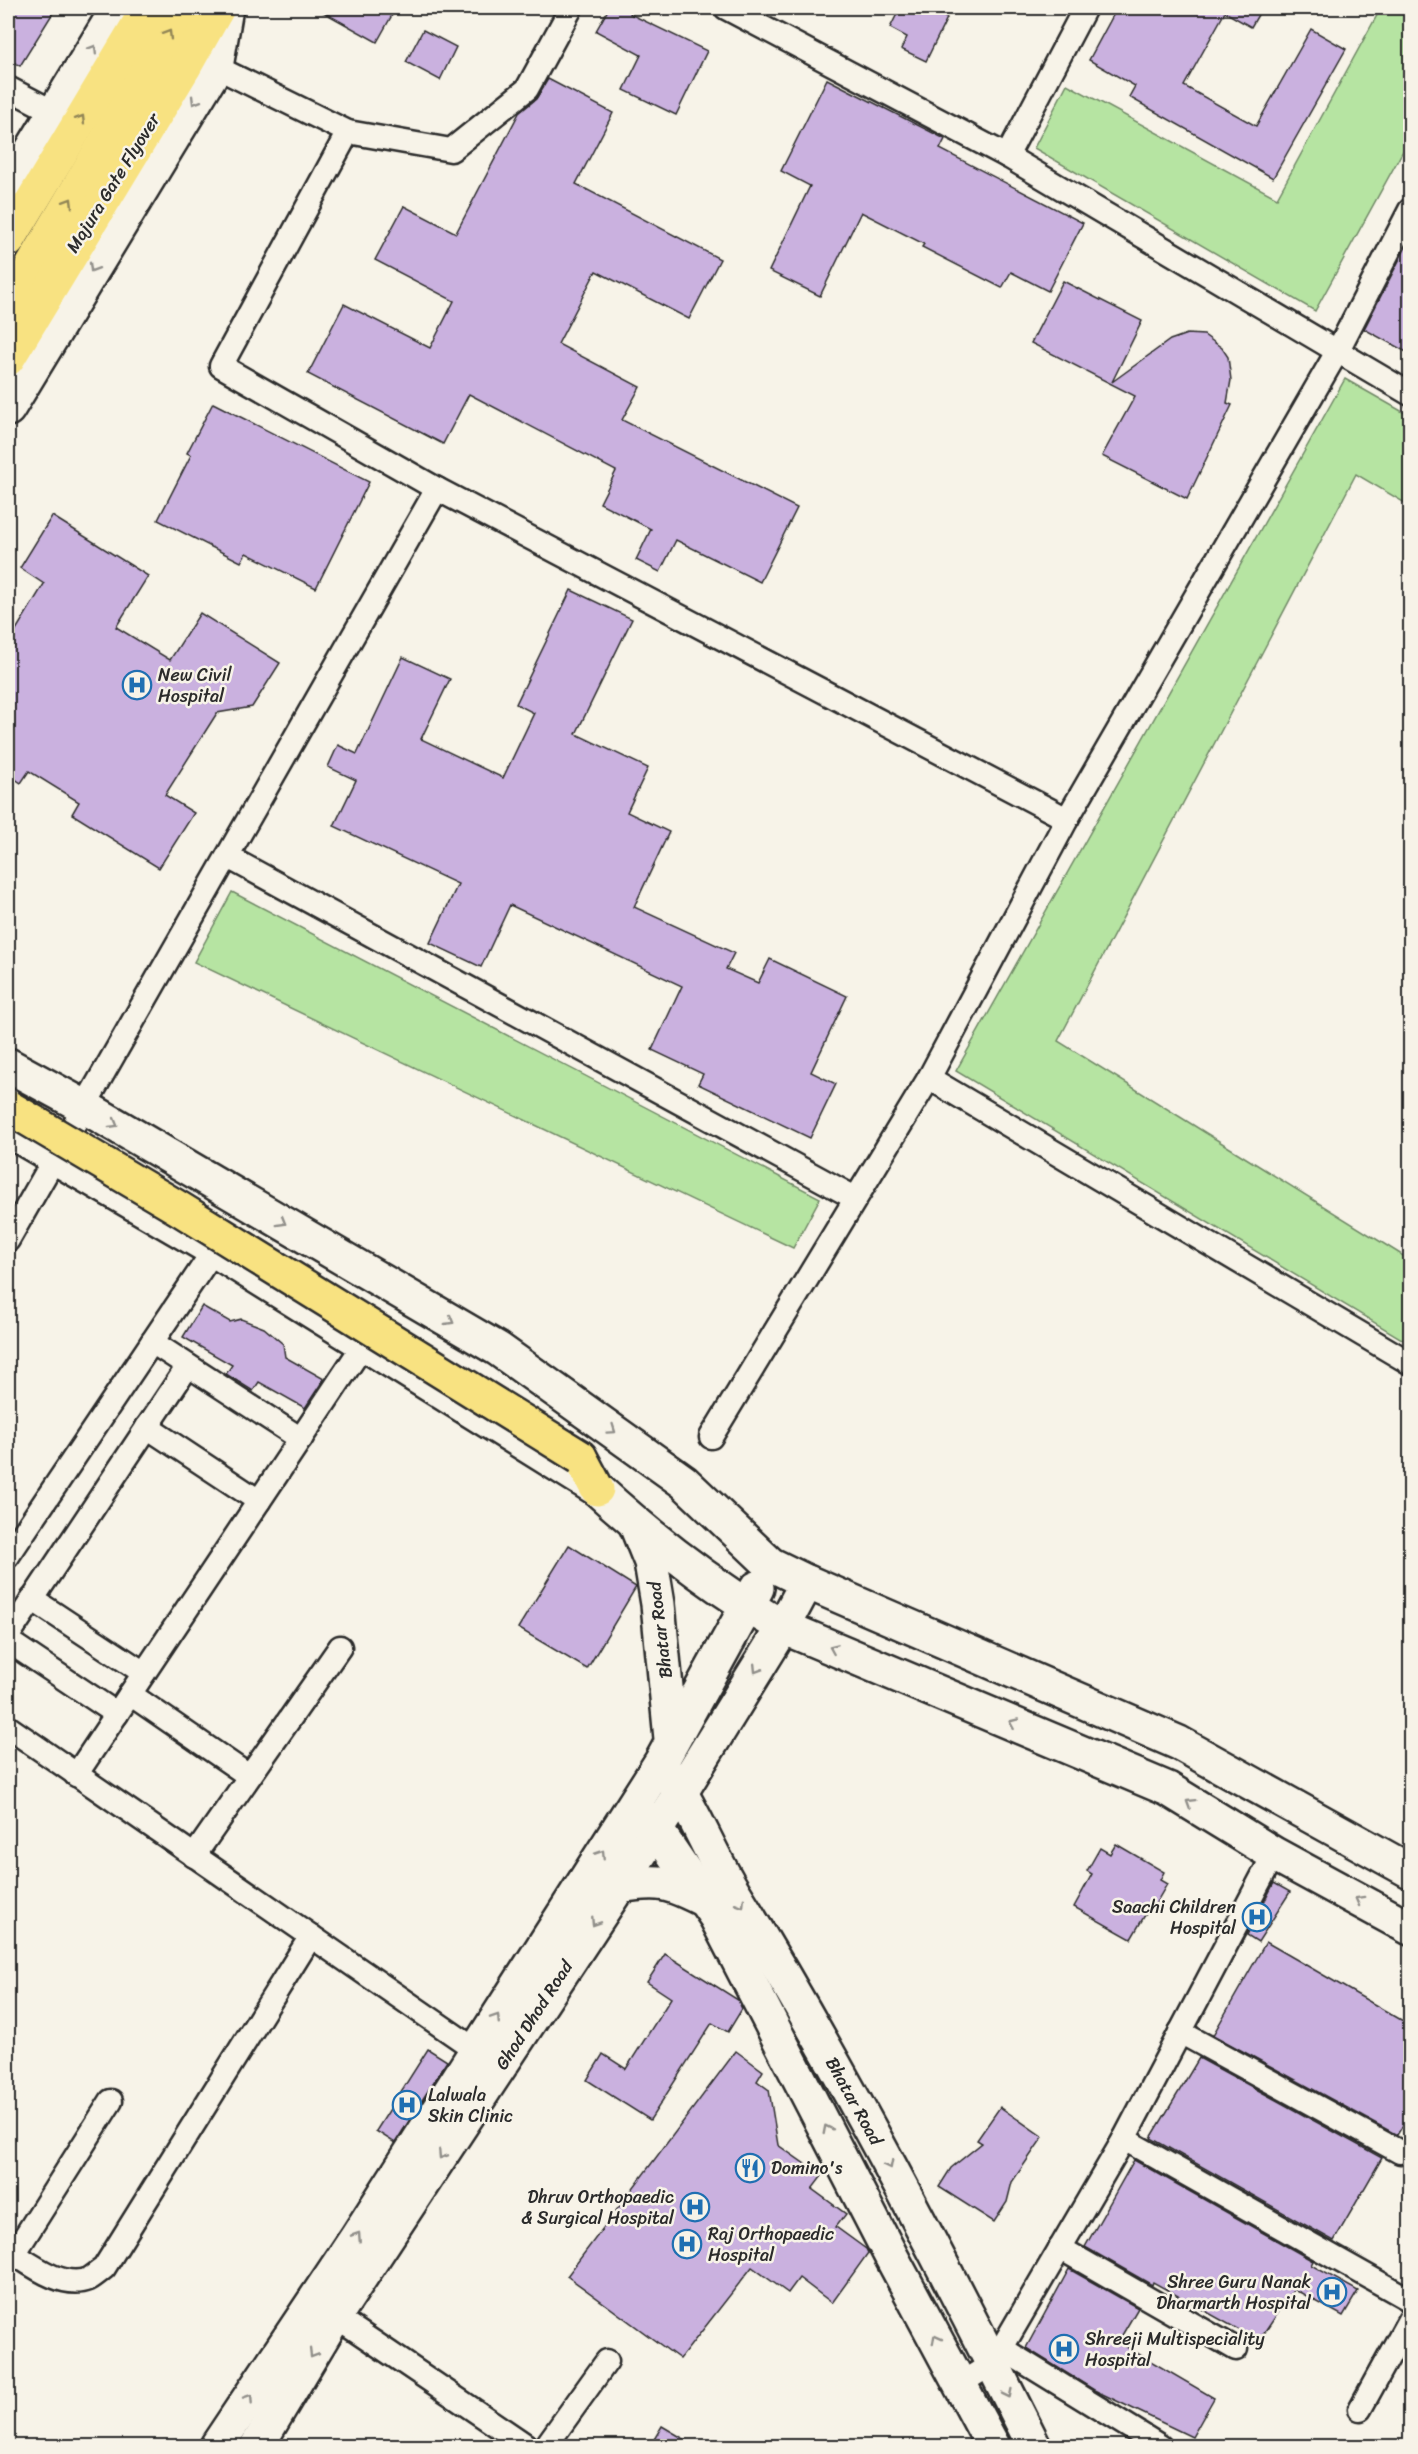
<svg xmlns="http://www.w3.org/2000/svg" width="1418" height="2454" font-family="Sriracha,sans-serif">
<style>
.green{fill:#b6e4a2;stroke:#708866;stroke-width:1.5}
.building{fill:#cab1df;stroke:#2b2b2b;stroke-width:1.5}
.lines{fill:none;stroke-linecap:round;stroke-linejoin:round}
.street-casing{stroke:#2b2b2b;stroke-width:27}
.secondary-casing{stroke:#2b2b2b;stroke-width:38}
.highway-casing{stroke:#2b2b2b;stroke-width:38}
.street{stroke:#f7f3e8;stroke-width:22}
.secondary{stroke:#f7f3e8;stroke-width:33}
.highway{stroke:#f8e281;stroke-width:33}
.highway-bridge-casing{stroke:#2b2b2b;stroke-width:38;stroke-linecap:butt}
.highway-bridge{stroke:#f8e281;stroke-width:33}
.oneway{stroke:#928656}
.oneway2{stroke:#918f8a}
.labels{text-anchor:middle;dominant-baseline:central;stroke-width:5;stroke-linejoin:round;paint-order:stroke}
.street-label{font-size:18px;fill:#2b2b2b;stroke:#f7f3e8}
.poi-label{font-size:18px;fill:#2b2b2b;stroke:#f7f3e8;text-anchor:start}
</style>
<rect width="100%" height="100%" fill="#f7f3e8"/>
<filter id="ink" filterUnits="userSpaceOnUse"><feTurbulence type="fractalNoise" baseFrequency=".0167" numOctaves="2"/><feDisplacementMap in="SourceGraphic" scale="12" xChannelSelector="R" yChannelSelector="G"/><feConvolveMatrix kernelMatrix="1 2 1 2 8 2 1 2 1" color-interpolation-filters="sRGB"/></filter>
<g filter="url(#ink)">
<g class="green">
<polygon points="1381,8 1410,8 1410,138 1315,311 1034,148 1067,84 1277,198"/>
<polygon points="1345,379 1410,416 1410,506 1356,474 1058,1041 1410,1260 1410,1344 956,1071"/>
<polygon points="232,892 820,1198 793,1248 194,962"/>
</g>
<g class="building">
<polygon points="16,8 56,8 20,66 8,59 8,22"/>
<polygon points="316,8 396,8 377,42"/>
<polygon points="609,8 634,8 630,14 707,51 676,115 624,90 641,55 596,31"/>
<polygon points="900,8 926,8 947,18 926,61 901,49 907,37 890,28"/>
<polygon points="1117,8 1262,8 1251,27 1225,12 1184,86 1256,126 1311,29 1346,49 1273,178 1129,97 1135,86 1089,60"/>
<polygon points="423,30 456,47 440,80 406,62"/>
<polygon points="548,79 613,113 576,184 720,259 689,319 596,271 558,344 640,387 622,420 797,508 760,582 676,540 660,572 636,560 651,529 600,503 616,471 469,394 443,444 308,374 344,304 430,348 454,301 375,260 404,206 456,233 519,113 536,99"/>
<polygon points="827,79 945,139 940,149 1083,223 1048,291 1011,272 1002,288 922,247 924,244 861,212 820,296 769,271 810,186 781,171"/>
<polygon points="1410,239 1410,354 1364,329"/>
<polygon points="1063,281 1142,321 1112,382 1170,340 1187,334 1204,335 1222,348 1228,357 1231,380 1227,403 1232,405 1187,499 1102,456 1135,396 1031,343"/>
<polygon points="213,403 369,482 316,588 246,553 241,562 158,520 191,455 187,453"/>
<polygon points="52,516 148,576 116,627 170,660 200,613 280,663 252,707 217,713 165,795 194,813 159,868 72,814 79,802 29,771 21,783 8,774 8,643 44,584 20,568"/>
<polygon points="571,590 632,619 576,734 648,768 627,812 669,832 634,907 734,953 726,969 758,983 770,959 847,996 811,1072 836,1084 810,1138 698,1084 703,1074 652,1050 682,986 510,905 481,967 430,943 458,884 334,826 356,780 328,767 338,745 357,754 403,657 450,679 421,739 503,778 534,713 516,704"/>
<polygon points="202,1306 230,1322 241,1319 264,1328 283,1344 285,1357 324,1379 305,1408 259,1382 253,1391 226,1374 232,1365 183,1337"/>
<polygon points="569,1545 636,1587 587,1669 518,1628"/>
<polygon points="1116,1844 1164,1872 1160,1880 1167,1884 1152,1910 1149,1908 1131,1939 1074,1907 1092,1874 1087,1871 1100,1848 1110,1854"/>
<polygon points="1274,1883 1290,1892 1258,1942 1247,1935"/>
<polygon points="1266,1942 1410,2025 1410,2114 1397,2135 1213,2035"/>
<polygon points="665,1954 738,2000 742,2009 728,2032 712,2023 650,2120 587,2080 603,2054 626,2069 671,1998 647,1982"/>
<polygon points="428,2049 447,2061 395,2143 376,2131"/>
<polygon points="736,2051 763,2071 757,2081 769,2090 778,2145 822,2176 812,2189 846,2214 836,2227 866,2249 868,2253 832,2303 799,2278 788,2293 752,2267 680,2359 567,2276"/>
<polygon points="1199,2058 1382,2158 1334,2241 1151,2138"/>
<polygon points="1000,2107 1043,2137 1012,2182 1007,2202 994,2222 939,2187 951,2168 982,2143 977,2140"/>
<polygon points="1134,2160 1313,2261 1311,2265 1358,2291 1343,2316 1294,2289 1259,2341 1153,2282 1152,2285 1085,2247"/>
<polygon points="1069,2269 1138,2308 1118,2342 1214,2398 1192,2437 1094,2390 1026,2348"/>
<polygon points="662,2426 696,2446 650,2446"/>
</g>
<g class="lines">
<g class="street-casing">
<g id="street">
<polyline points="726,8 1007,156 1410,394"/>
<polyline points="216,67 348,132 451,150 527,89 571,8"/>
<polyline points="8,88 54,112"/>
<polyline points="348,132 221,366 437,489 1067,819"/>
<polyline points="1007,156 1085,8"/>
<polyline points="228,857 855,1198"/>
<polyline points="929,1078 1410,1363"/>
<polyline points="8,1240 437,489"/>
<polyline points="152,1342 301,1439"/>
<polyline points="147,1427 259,1501"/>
<polyline points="711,1437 929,1078 1067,819 1337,352 1410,210"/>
<polyline points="8,1556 214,1250"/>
<polyline points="32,1599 144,1673"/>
<polyline points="8,1636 188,1366"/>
<polyline points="8,1641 117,1714"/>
<polyline points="130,1694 249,1776"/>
<polyline points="8,1727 476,2050"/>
<polyline points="76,1775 364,1344"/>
<polyline points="194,1856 340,1647"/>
<polyline points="1180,2032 1400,2152"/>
<polyline points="1124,2139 1410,2300"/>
<polyline points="1060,2248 1236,2349"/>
<path d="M8,2250C29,2263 62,2290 89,2279C94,2276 100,2271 104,2268L311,1936"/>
<polyline points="14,2254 111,2101"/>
<polyline points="335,2316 527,2446"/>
<polyline points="1001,2348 1160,2446"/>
<polyline points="960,2384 993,2363 1124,2139 1274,1854"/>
<polyline points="1360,2409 1410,2318"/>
<polyline points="546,2446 607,2361"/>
</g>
</g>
<g class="secondary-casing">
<g id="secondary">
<polyline points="8,189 118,8"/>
<polyline points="8,409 216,67 226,8"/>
<polyline points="8,1065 85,1107 498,1349 684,1482 770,1564 807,1582 1179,1743 1410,1871"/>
<path d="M8,1130L214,1250L597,1489C654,1541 716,1589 783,1627L1168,1789L1274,1854L1410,1928"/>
<polyline points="636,1525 651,1562 658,1604 671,1739"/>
<path d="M670,1776C695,1812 710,1854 733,1891C843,2071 940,2258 1034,2446"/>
<polyline points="642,1814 656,1829 716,1917 891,2256 993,2446"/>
<path d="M619,1886C660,1879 669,1882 706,1901"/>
<polyline points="217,2446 357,2237 661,1762 757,1588"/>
<polyline points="257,2446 335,2316 681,1792 783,1627 807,1582"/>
</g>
</g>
<g class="highway-casing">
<g id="highway">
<polyline points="8,241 148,8"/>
<polyline points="8,307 184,8"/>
<polyline points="8,359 184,68 218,8"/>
<polyline points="580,1457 597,1489"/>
</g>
</g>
<use href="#street" class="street"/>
<use href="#secondary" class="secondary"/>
<use href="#highway" class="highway"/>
<g class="highway-bridge-casing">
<polyline id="highway-bridge" points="8,1107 180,1209 580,1457"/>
</g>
<use href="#highway-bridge" class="highway-bridge"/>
</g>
<defs><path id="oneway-chevron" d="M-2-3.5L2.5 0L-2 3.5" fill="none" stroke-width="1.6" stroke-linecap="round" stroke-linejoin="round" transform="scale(1.5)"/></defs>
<g class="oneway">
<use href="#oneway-chevron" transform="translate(168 34) rotate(-59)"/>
<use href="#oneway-chevron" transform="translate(81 119) rotate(-59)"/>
<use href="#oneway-chevron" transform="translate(69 202) rotate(-59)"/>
</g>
<g class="oneway2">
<use href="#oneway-chevron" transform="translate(93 49) rotate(-58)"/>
<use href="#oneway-chevron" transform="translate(195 101) rotate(121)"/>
<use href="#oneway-chevron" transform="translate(93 268) rotate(121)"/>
<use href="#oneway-chevron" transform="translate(114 1124) rotate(30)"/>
<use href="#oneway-chevron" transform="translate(282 1222) rotate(30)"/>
<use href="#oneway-chevron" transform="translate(450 1321) rotate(30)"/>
<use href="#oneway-chevron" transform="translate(612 1430) rotate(35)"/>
<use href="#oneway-chevron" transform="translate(833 1648) rotate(-157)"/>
<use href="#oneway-chevron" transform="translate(757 1669) rotate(122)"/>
<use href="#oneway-chevron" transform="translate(1013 1723) rotate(-157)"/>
<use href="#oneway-chevron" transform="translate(1190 1803) rotate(-148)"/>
<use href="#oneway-chevron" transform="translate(601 1854) rotate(-57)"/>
<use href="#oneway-chevron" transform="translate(1359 1900) rotate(-151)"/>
<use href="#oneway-chevron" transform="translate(741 1904) rotate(58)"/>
<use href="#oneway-chevron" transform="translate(595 1922) rotate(123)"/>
<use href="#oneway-chevron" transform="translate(496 2018) rotate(-57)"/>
<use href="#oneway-chevron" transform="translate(827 2129) rotate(-117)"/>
<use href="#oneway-chevron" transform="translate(442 2155) rotate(123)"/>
<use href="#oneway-chevron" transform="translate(889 2165) rotate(63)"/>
<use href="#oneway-chevron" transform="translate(357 2236) rotate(-57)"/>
<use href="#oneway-chevron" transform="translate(936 2339) rotate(-118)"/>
<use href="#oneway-chevron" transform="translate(313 2354) rotate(121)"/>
<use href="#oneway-chevron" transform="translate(1008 2394) rotate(64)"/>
<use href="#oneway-chevron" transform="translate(249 2398) rotate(-56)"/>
</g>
</g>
<defs>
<g id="hospital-ring" transform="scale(1.5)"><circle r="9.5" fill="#f7f3e8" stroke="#1f6fb2" stroke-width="1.5"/><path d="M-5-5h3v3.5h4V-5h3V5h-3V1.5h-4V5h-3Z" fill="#1f6fb2"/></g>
<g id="restaurant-ring" transform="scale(1.5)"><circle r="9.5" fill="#f7f3e8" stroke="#1f6fb2" stroke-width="1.5"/><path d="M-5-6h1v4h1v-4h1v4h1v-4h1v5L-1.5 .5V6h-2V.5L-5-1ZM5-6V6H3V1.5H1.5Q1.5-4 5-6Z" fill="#1f6fb2"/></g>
</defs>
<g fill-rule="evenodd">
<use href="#hospital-ring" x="137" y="685"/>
<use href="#hospital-ring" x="1257" y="1917"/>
<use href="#hospital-ring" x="407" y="2105"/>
<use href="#restaurant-ring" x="750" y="2168"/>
<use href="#hospital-ring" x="695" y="2207"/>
<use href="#hospital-ring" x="687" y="2244"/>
<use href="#hospital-ring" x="1332" y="2292"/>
<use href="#hospital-ring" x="1064" y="2349"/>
</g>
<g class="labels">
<g class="street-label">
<text transform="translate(113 183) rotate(-58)">Majura Gate Flyover</text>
<text transform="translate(660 1630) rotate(-97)">Bhatar Road</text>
<text transform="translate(534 2015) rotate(-57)">Ghod Dhod Road</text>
<text transform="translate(854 2101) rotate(61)">Bhatar Road</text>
</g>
<g class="poi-label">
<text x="158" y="675">New Civil<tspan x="158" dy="21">Hospital</tspan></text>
<text x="1236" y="1907" text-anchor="end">Saachi Children<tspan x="1236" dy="21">Hospital</tspan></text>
<text x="428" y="2095">Lalwala<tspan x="428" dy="21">Skin Clinic</tspan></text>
<text x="771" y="2168">Domino's</text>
<text x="674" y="2197" text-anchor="end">Dhruv Orthopaedic<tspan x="674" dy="21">&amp; Surgical Hospital</tspan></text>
<text x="708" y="2234">Raj Orthopaedic<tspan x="708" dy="21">Hospital</tspan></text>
<text x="1311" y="2282" text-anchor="end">Shree Guru Nanak<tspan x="1311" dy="21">Dharmarth Hospital</tspan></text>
<text x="1085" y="2339">Shreeji Multispeciality<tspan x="1085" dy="21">Hospital</tspan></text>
</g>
</g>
<rect width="1418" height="2454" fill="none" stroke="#f7f3e8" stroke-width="30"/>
<rect x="15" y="15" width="1388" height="2424" fill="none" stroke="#2b2b2b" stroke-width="2" filter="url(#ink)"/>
</svg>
